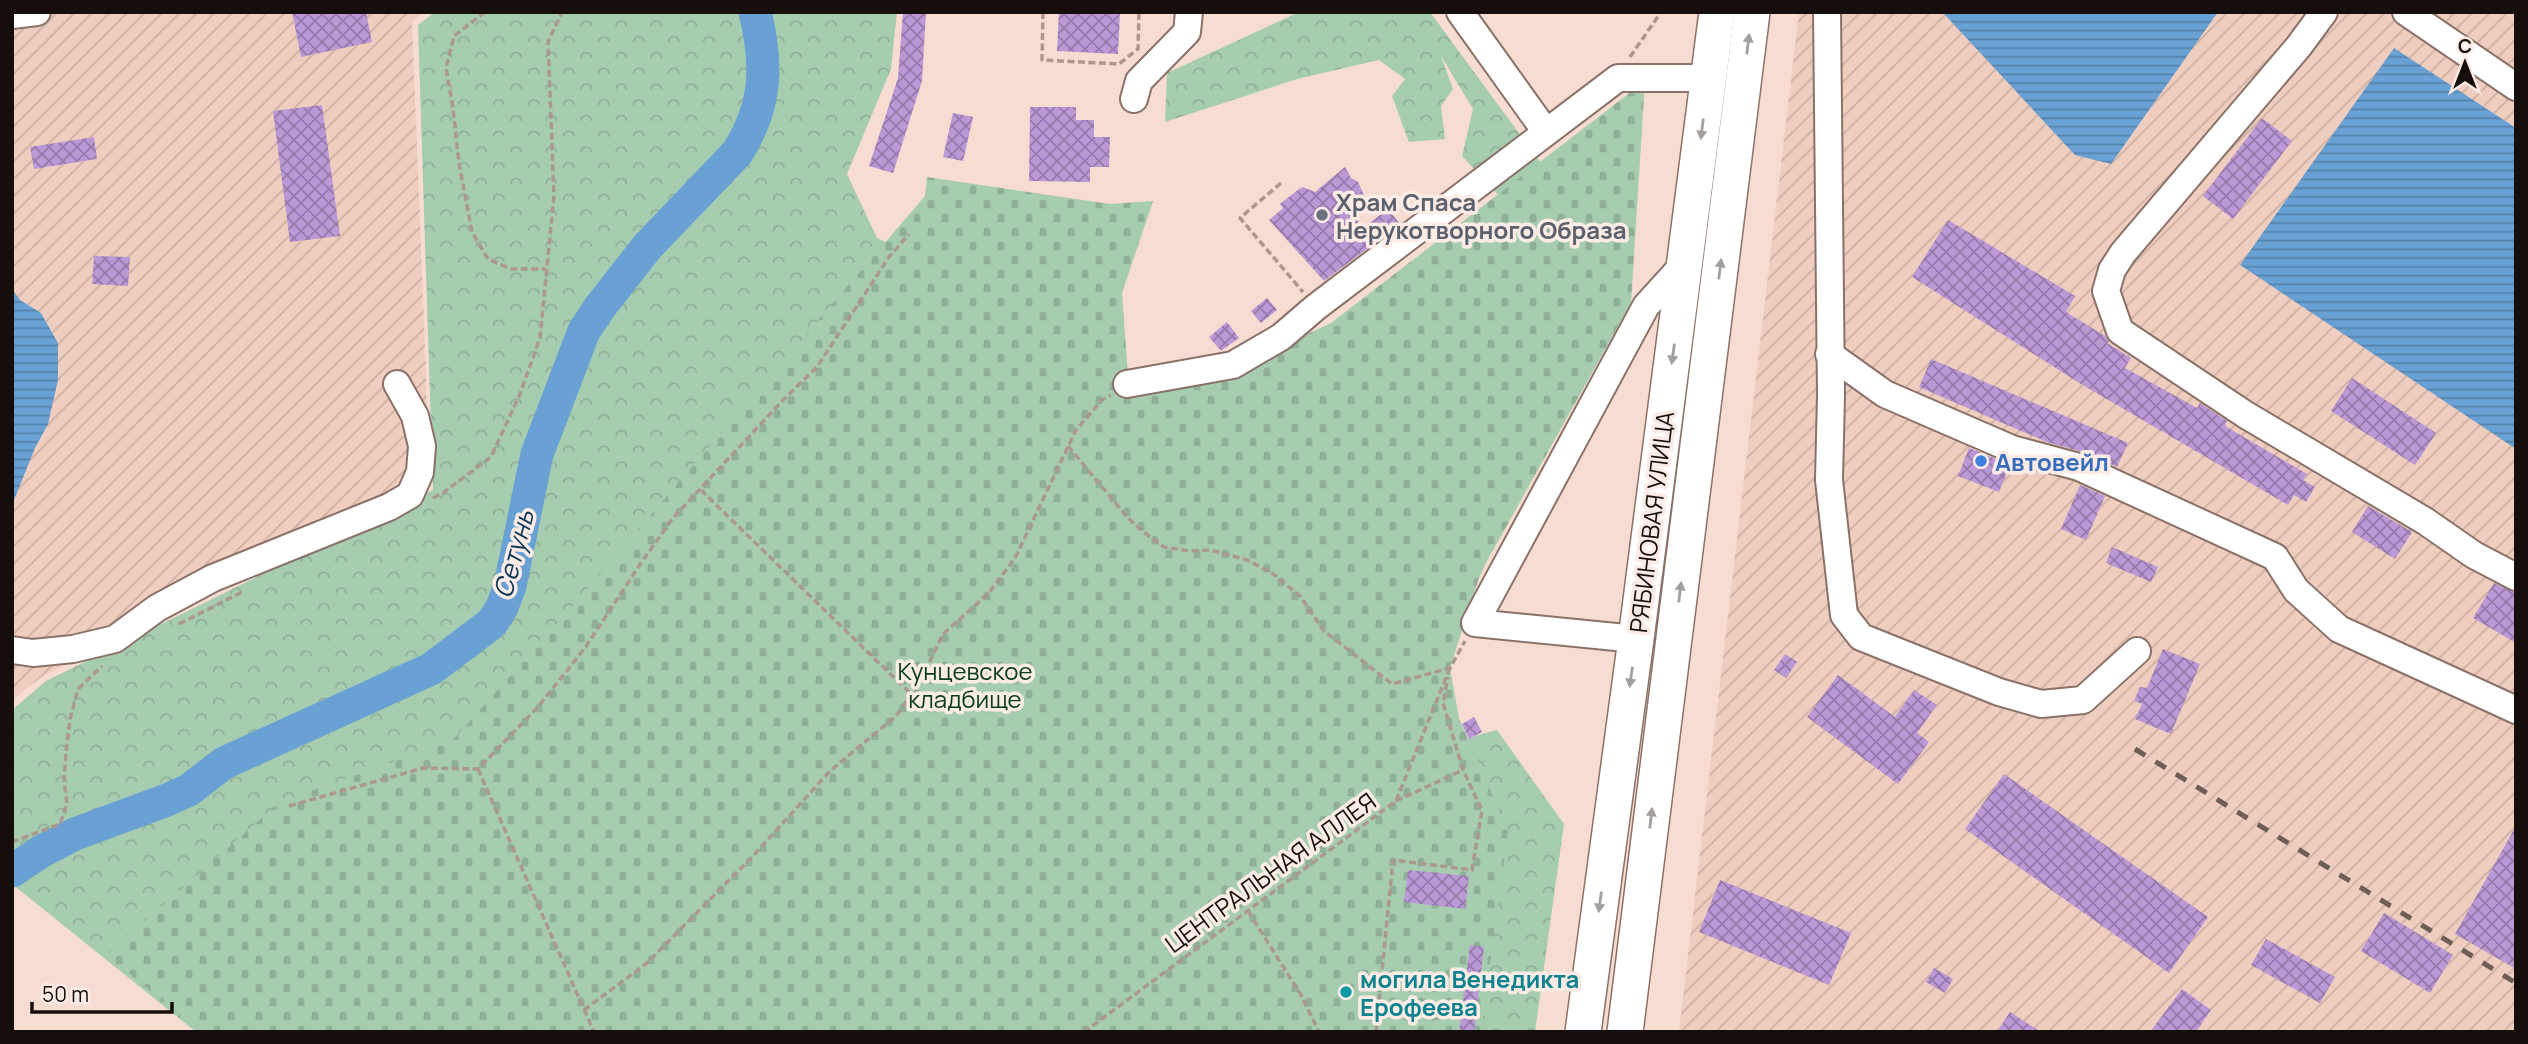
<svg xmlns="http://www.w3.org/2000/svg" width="2528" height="1044" font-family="Manrope,sans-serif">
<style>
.industrial{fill:url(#industrial-furrows)}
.forest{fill:url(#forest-crowns)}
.cemetery{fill:url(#cemetery-stones)}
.water{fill:url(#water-rules)}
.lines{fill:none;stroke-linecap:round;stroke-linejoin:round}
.river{stroke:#69a1d4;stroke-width:33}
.building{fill:url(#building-cross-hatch)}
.minor-casing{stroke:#8a7268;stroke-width:30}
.major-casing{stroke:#8a7268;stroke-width:38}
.path{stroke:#ac988f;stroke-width:3.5;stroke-dasharray:7 3.5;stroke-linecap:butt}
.minor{stroke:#fff;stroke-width:26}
.major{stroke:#fff;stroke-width:35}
.rail{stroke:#6d5e57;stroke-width:5;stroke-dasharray:12 12;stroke-linecap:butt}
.oneway{fill:#a29f9d}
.worship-dot{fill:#6b7280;stroke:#fcece5;stroke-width:2.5}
.shop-dot{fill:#3f7fe0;stroke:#fcece5;stroke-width:2.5}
.culture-dot{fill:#0f9aa8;stroke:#fcece5;stroke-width:2.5}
.labels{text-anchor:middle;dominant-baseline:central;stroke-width:7;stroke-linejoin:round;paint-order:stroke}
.worship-label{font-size:24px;font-weight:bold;fill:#5b616d;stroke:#fcece5;text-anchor:start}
.shop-label{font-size:24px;font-weight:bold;fill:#366cbe;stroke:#fcece5;text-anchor:start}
.street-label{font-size:24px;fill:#160e0a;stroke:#fcece5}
.park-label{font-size:24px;fill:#063c1e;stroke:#fcece5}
.culture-label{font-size:24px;font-weight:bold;fill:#0d838f;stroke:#fcece5;text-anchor:start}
.water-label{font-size:26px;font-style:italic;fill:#0b3759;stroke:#fcece5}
</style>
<defs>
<pattern id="industrial-furrows" width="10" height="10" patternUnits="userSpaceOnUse" patternTransform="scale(1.75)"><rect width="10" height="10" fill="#f0cebf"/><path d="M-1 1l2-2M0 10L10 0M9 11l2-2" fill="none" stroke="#cdb0a3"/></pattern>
<pattern id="forest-crowns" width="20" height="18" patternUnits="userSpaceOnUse" patternTransform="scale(1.75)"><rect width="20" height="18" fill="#a7cdb1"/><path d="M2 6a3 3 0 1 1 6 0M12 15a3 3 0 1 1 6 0" fill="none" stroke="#8faf97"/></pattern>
<pattern id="cemetery-stones" width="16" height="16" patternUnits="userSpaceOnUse" patternTransform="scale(1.75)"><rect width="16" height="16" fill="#a7cdb1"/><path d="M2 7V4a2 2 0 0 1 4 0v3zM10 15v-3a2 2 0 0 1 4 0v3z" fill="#8faf97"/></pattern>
<pattern id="water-rules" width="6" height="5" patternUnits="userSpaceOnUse" patternTransform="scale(1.75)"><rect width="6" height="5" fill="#69a1d4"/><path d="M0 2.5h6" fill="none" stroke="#5582aa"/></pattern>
<pattern id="building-cross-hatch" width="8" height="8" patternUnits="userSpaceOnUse" patternTransform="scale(1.75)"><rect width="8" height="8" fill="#bb98d6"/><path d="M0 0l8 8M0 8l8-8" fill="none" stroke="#977aac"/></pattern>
</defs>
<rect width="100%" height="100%" fill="#f7dcd1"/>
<g class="industrial">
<polygon points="12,12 424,12 412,22 426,373 427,486 43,676 12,700"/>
<polygon points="1799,12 2516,12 2516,1032 1679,1032"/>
</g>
<polygon class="forest" points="435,12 897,12 891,69 847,174 877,238 892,245 1117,289 1125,379 1281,362 1504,201 1462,156 1473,109 1441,56 1453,89 1441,106 1445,139 1409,142 1392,96 1405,79 1379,60 1297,79 1165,122 1167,73 1299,12 1430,12 1546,170 1473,572 1434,700 1460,740 1497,730 1564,824 1535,1032 196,1032 12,884 12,710 46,681 433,490 418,25"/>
<polygon class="cemetery" points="1645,81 1631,303 1486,563 1479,578 1450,668 1459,718 1508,831 1481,1032 201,1032 106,955 280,802 452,741 570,609 925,196 927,177 1110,204 1153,201 1122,293 1128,376 1286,344 1331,323"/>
<g class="water">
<polygon points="1945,12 2218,12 2111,164 2075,155 1945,15"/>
<polygon points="2394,48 2516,128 2516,449 2240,265"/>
<polygon points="12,289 20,300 41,313 58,343 58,380 48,424 35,448 12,505"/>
</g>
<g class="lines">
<path class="river" d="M12,871L42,851L75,834L167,800L189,790L224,763L431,669L492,623L502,607L510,586L537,454L584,331L600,307L647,247L737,153C767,106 768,65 755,12"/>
</g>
<g class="building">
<polygon points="292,12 366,12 372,42 301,57"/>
<polygon points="903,12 926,12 922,81 893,173 869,166 898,78"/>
<polygon points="1059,12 1120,12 1118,54 1057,51"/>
<polygon points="322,105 340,236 290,242 273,111"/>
<polygon points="1030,107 1076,107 1076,120 1094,120 1094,137 1110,137 1109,167 1090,167 1090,182 1029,181"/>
<polygon points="953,113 973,117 963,161 943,157"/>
<polygon points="2262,118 2292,141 2233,219 2203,196"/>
<polygon points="94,137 97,159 34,169 30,147"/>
<polygon points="1345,167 1351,178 1358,182 1364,195 1356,233 1388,209 1400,224 1324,281 1269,220 1283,208 1280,204 1299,189 1303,187 1315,192"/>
<polygon points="1948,220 2075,296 2066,312 2105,336 2109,341 2107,343 2131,358 2125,368 2197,408 2200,403 2227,421 2225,426 2307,474 2303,480 2315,487 2306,502 2294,495 2288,505 2081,384 1912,277"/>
<polygon points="94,256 130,257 128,286 92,284"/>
<polygon points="1267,298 1277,310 1261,323 1251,311"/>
<polygon points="1227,322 1239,338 1221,351 1209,337"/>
<polygon points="1931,359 2128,443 2117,467 2083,452 2047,442 1919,387"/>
<polygon points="2352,378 2436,433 2415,465 2331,411"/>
<polygon points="1969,448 2010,465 1999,492 1958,476"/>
<polygon points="2080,485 2105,496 2086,540 2061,529"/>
<polygon points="2368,506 2412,532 2395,559 2352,532"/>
<polygon points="2112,547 2158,567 2151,582 2106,563"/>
<polygon points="2494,583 2516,593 2516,643 2473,618"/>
<polygon points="2163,649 2200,664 2171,734 2135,719 2142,704 2134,701 2140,687 2147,688"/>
<polygon points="1785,654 1797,662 1786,678 1774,670"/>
<polygon points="1838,675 1895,717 1914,690 1937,705 1917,733 1929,742 1898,784 1807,717"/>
<polygon points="1474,717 1482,732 1469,739 1462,724"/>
<polygon points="2004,774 2208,917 2169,973 1965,829"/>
<polygon points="2516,826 2516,969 2455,934"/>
<polygon points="1408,870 1469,876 1465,909 1404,902"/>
<polygon points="1720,880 1851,933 1829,985 1699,932"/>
<polygon points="2384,913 2453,955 2430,993 2361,951"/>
<polygon points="2266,939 2335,977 2320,1003 2251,965"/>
<polygon points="1470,945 1484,947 1474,1032 1459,1032"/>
<polygon points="1934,968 1953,979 1945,993 1926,982"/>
<polygon points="2182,989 2211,1010 2196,1032 2150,1032"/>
<polygon points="2010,1012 2041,1032 1997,1032"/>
</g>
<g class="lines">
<g class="minor-casing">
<g id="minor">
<polyline points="1460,12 1546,132"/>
<polyline points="1827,12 1831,395 1829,480 1844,615 1861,637 1999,692 2041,704 2083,700 2137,651"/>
<polyline points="2324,12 2299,46 2123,253 2112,270 2106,291 2120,331 2246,415 2425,521 2474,555 2516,577"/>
<polyline points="2406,12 2516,87"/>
<polyline points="12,15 37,12"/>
<polyline points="1134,99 1139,81 1187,32 1189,12"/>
<polyline points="1829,354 1885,394 2012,449 2079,467 2275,557 2296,590 2339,629 2516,710"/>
<polyline points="1127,384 1233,365 1281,337 1316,307 1618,78 1708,78"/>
<polyline points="1636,639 1475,623 1646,306 1685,263"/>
<polyline points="12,650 33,653 73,649 115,639 157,608 213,578 389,507 410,495 420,472 422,446 415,416 397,384"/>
</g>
</g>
<g class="major-casing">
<g id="major">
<polyline points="1583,1032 1636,639 1717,12"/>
<polyline points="1625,1032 1752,12"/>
</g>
</g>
<g class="path">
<polyline points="485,12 454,36 446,68 453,108 459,163 472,232 488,259 511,269 546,269"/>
<polyline points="1043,12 1042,60 1119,64 1138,49 1139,12"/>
<polyline points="1630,57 1661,12"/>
<polyline points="1281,183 1240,218 1303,292"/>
<polyline points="1068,446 1128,518 1151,538 1164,547 1189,551 1211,550 1247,560 1272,573 1300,596 1324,631 1392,684 1450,668 1465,641"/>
<polyline points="701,490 912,695"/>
<polyline points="433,498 443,493 491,457 520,394 540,338 554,196 548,42 562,12"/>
<polyline points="179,624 244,591"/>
<polyline points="478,769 594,1032"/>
<polyline points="1396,801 1463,770"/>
<polyline points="289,806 423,768 478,769 538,707 585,648 641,563 673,518 785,398 817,367 889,257 909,234"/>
<polyline points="12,842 60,824 67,803 64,781 66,752 70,719 78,689 102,666"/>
<polyline points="1248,911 1301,995 1319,1032"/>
<polyline points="584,1010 647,963 752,857 830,771 896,716 919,684 943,634 988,594 1015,558 1076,430 1102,400 1111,395"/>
<polyline points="1084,1032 1396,801 1450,668"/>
<polyline points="1376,1032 1393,860 1472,870 1482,810 1463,770 1443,703 1448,677"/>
</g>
<use href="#minor" class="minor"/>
<use href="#major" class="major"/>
<polyline class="rail" points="2135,749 2516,983"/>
</g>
<defs><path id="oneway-solid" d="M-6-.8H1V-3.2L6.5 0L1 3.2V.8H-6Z" transform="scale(1.75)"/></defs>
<g class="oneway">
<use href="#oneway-solid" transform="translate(1748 44) rotate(-83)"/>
<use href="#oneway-solid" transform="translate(1702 129) rotate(97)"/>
<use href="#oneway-solid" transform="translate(1720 269) rotate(-83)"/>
<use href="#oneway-solid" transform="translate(1673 354) rotate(98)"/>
<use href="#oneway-solid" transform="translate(1680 592) rotate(-83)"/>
<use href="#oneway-solid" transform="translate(1631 677) rotate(98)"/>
<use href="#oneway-solid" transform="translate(1651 818) rotate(-83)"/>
<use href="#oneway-solid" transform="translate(1600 902) rotate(98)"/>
</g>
<circle class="worship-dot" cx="1322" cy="215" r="7"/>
<circle class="shop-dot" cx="1981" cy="461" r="7"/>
<circle class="culture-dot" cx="1346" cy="992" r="7"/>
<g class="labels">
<g class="worship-label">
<text x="1336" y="201">Храм Спаса<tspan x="1336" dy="28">Нерукотворного Образа</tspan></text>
</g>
<g class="shop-label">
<text x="1995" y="461">Автовейл</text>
</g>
<g class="street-label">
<text transform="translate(1651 522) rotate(-83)">РЯБИНОВАЯ УЛИЦА</text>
<text transform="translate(1270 872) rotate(-36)">ЦЕНТРАЛЬНАЯ АЛЛЕЯ</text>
</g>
<g class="park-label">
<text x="965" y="670">Кунцевское<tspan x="965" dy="28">кладбище</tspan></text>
</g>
<g class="culture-label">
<text x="1360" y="978">могила Венедикта<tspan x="1360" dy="28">Ерофеева</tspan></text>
</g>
<g class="water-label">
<text transform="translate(513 554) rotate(-75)">Сетунь</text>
</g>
</g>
<rect width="2528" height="1044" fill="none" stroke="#160e0a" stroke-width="28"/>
<g transform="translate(2465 63)" stroke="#fcece5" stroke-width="5" paint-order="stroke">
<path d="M0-5L12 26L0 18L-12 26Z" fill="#160e0a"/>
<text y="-10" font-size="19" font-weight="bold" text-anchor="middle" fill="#160e0a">С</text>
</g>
<path d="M32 1002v10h140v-10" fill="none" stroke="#160e0a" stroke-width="3.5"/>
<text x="42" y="1002" font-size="21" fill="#160e0a" stroke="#fcece5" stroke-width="5" paint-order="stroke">50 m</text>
</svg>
